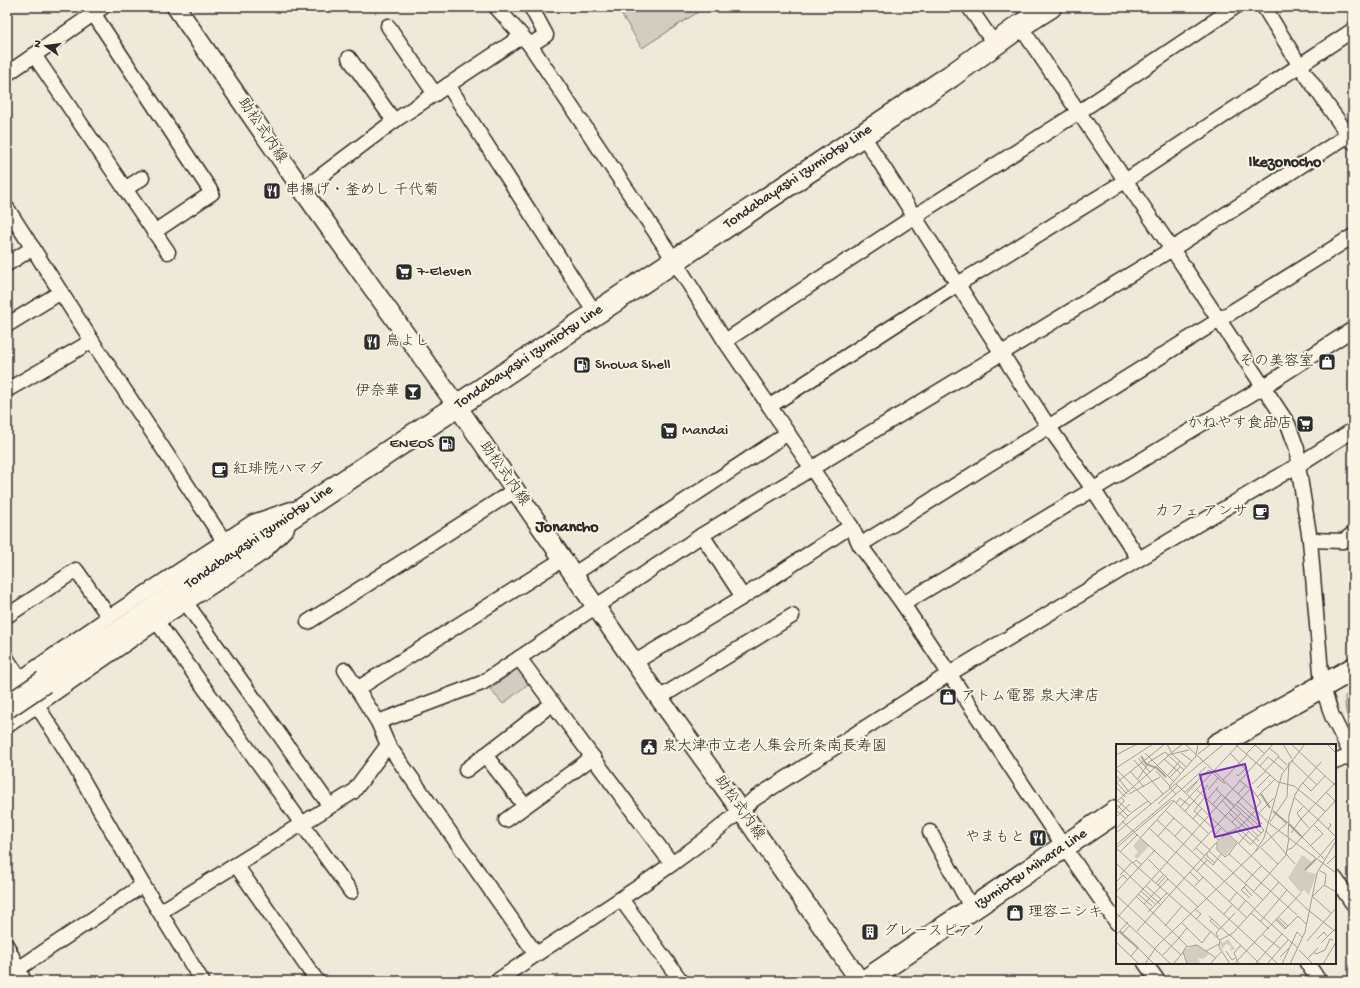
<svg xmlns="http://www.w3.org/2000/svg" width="1360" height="988" font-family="'Gochi Hand','Klee One',sans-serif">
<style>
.green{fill:#d2cdc0;stroke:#7e7c76}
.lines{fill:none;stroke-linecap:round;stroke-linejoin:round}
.minor-casing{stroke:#2b2b2b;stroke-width:17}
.tertiary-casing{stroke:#2b2b2b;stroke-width:21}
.primary-casing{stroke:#2b2b2b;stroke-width:25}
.minor{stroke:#fcf5e5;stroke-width:14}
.tertiary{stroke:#fcf5e5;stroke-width:18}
.primary{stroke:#fcf5e5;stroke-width:22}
.rail{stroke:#2b2b2b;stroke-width:3;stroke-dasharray:6 3;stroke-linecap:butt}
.primary-bridge-casing{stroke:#2b2b2b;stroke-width:25;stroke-linecap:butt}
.primary-bridge{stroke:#fcf5e5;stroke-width:22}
.labels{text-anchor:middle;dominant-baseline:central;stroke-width:4;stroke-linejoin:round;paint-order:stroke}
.street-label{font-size:15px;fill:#2b2b2b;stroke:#fcf5e5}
.poi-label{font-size:15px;fill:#2b2b2b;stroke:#fcf5e5;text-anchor:start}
.neighbourhood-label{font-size:16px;font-weight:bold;fill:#2b2b2b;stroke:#fcf5e5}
.inset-river{fill:none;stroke:#a6a399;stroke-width:2}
.inset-road{fill:none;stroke:#a19d94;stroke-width:1}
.view{fill:#7b2cbf;fill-opacity:0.15;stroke:#7b2cbf;stroke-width:2}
.inset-edge{fill:none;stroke:#2b2b2b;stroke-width:2}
</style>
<rect width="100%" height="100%" fill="#efe9da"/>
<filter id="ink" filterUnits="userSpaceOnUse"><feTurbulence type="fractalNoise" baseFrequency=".025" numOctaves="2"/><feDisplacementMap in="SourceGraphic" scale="8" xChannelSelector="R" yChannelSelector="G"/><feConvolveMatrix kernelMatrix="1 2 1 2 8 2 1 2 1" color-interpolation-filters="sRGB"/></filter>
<g filter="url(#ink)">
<g class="green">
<polygon points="628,7 706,7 642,48 620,12"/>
<polygon points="522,665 533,680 503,704 490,689"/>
<path d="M1353,692V729C1346,715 1345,711 1345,696Z"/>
</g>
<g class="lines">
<g class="minor-casing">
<g id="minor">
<polyline points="496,7 522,36"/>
<polyline points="531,7 546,35 530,45 674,260 725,341 851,526 860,545 903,604 1064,847 1117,923"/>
<polyline points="969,7 995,45"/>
<polyline points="1264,7 1300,66 1353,142"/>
<polyline points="93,13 212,193 154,232"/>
<polyline points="388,26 435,94"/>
<polyline points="1020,26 1172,249 1288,424 1297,449 1298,465 1310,540 1322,685 1332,716 1353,758"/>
<polyline points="34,55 168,252"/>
<polyline points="349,58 394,121"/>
<polyline points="7,74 103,7"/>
<polyline points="448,85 595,313"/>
<polyline points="862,134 1048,426 1093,489 1139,559"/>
<polyline points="125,189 142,178"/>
<polyline points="302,190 394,121 522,36 530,45"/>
<polyline points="7,208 92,341 224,541"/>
<polyline points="7,264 33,248"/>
<polyline points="7,325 61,292"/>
<polyline points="725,341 915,216 1079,112 1235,7"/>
<polyline points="7,390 92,341"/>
<polyline points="770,406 958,284 1125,181 1353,30"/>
<polyline points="702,535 743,597"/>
<polyline points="1310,540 1343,541 1353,534"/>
<polyline points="860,545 1353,236"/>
<polyline points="574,574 788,433"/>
<polyline points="186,603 330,806"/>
<polyline points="903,604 1263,387 1353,329"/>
<polyline points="7,616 76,570 109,617"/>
<polyline points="157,622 351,892"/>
<polyline points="308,622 515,490"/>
<polyline points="519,658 672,864"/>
<polyline points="7,659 65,749 143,885 202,981"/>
<polyline points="635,662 743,597 851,526"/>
<polyline points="345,670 378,722 388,745 536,954"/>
<polyline points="7,688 109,617 253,522 291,509"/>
<polyline points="357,689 563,559"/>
<polyline points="659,698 792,616"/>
<polyline points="378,722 482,683 702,535 1002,353 1172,249 1353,132"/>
<polyline points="7,726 157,622 263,553 287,528"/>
<polyline points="485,755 525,806"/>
<polyline points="1335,762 1352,755"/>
<polyline points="466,770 553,703"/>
<polyline points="506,820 593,757"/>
<polyline points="930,832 972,909"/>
<polyline points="236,865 317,981"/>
<polyline points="1335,878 1353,904"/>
<polyline points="621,899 681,981"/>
<polyline points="160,912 353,792 388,745"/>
<polyline points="7,946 24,981"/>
<polyline points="1145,963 1158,981"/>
<polyline points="1307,963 1319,981"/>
<polyline points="18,969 143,885"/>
<path d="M497,981C583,921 676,869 754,799L949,674L1139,559L1298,465L1353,430"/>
</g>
</g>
<g class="tertiary-casing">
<polyline id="tertiary" points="176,7 308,198 457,406 659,698 741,811 860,981"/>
</g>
<g class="primary-casing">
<g id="primary">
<polyline points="44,682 951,76 1020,26 1050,7"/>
<polyline points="1217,745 1353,669"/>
<polyline points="865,981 1117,811"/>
</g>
</g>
<use href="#minor" class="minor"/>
<use href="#tertiary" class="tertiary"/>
<use href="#primary" class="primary"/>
<polyline class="rail" points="7,979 8,981"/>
<g class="primary-bridge-casing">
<polyline id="primary-bridge" points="7,707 44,682"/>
</g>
<use href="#primary-bridge" class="primary-bridge"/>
</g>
</g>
<defs>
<g id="restaurant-square" transform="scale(0.9)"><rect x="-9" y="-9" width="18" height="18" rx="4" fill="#2b2b2b" stroke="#fcf5e5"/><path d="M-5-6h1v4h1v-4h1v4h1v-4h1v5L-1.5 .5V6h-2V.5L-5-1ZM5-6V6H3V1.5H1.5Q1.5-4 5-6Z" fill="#fff"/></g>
<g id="supermarket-square" transform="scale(0.9)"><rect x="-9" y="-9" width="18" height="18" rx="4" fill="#2b2b2b" stroke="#fcf5e5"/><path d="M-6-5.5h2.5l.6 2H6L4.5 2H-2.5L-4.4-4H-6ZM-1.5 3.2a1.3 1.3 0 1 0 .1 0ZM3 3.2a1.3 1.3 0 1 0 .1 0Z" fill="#fff"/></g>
<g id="shop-square" transform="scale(0.9)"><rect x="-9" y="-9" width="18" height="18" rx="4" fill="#2b2b2b" stroke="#fcf5e5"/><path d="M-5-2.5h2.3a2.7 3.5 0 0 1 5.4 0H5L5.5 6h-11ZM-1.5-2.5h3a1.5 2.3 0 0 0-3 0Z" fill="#fff"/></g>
<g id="fuel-square" transform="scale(0.9)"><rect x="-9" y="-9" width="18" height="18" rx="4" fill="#2b2b2b" stroke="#fcf5e5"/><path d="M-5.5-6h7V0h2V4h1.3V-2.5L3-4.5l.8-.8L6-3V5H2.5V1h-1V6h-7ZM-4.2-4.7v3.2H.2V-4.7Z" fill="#fff"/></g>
<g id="bar-square" transform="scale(0.9)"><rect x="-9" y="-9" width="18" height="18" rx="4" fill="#2b2b2b" stroke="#fcf5e5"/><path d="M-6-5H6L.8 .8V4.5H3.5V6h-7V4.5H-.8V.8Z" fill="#fff"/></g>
<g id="cafe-square" transform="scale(0.9)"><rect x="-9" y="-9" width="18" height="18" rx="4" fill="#2b2b2b" stroke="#fcf5e5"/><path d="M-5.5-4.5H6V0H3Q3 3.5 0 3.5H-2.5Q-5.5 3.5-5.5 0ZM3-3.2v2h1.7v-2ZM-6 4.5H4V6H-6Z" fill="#fff"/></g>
<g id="civic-square" transform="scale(0.9)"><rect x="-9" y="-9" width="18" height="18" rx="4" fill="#2b2b2b" stroke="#fcf5e5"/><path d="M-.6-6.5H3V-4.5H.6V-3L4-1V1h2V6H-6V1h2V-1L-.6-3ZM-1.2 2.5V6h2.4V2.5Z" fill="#fff"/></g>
<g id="building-square" transform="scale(0.9)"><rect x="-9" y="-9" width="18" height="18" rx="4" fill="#2b2b2b" stroke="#fcf5e5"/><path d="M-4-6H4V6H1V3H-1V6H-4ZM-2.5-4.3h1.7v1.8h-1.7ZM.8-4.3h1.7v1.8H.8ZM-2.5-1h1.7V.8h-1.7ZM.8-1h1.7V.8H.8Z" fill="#fff"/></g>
</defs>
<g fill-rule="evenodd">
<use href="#restaurant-square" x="272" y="191"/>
<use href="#supermarket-square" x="404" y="272"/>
<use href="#restaurant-square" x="372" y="342"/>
<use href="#shop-square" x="1327" y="362"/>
<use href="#fuel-square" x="582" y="365"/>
<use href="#bar-square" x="413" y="392"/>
<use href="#supermarket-square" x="1305" y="424"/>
<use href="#supermarket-square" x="669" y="431"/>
<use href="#fuel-square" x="447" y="444"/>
<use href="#cafe-square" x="220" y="470"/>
<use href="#cafe-square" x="1261" y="512"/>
<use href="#shop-square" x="948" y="697"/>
<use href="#civic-square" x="649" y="747"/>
<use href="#restaurant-square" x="1038" y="838"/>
<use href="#shop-square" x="1015" y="913"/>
<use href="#building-square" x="870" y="932"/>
</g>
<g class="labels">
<g class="street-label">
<text transform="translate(262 131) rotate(56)">助松式内線</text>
<text transform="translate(798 177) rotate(-34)">Tondabayashi Izumiotsu Line</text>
<text transform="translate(529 357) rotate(-34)">Tondabayashi Izumiotsu Line</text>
<text transform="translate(504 474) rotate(55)">助松式内線</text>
<text transform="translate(259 537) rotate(-34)">Tondabayashi Izumiotsu Line</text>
<text transform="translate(739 808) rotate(55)">助松式内線</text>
<text transform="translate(1031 869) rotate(-34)">Izumiotsu Mihara Line</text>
</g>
<g class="poi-label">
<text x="285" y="191">串揚げ・釜めし 千代菊</text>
<text x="417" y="272">7-Eleven</text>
<text x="385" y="342">鳥よし</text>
<text x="1314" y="362" text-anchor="end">その美容室</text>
<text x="595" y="365">Showa Shell</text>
<text x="400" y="392" text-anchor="end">伊奈華</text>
<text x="1292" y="424" text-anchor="end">かねやす食品店</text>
<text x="682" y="431">Mandai</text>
<text x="434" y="444" text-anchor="end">ENEOS</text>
<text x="233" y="470">紅琲院ハマダ</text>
<text x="1248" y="512" text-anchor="end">カフェ アンサ</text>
<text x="961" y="697">アトム電器 泉大津店</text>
<text x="662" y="747">泉大津市立老人集会所条南長寿園</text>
<text x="1025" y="838" text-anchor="end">やまもと</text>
<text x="1028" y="913">理容ニシキ</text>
<text x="883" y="932">グレースピアノ</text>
</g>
<g class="neighbourhood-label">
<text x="1285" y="163">Ikezonocho</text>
<text x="567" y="528">Jonancho</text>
</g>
</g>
<g transform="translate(1116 744)">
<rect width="220" height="220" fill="#efe9da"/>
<path d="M111,89L121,99L109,112L102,106V99ZM24,94L33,102L21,115L18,112L22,108L17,102ZM186,111L197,119L189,127L200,130L193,151L188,146L185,149L172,134ZM112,195L119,205L114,207L115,202L110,200L106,206L104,197L107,199ZM81,201L93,210L87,215L83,214L80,217L82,215L85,220H71L67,206Z" fill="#d2cdc0"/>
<path class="inset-river" d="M25,12L30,20L41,24L50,33M145,50L154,64M157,67L171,79M173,80L185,92M189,126L200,115M4,188L22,204"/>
<path class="inset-road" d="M51,0L56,10L70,23M69,0L154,80L220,129M119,0L162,38L178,42L209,67M167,0L176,15M175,0L220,42M211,0L220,9M139,1L148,9M29,9L58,38M55,9L67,0M65,9L76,17M82,10L95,0M115,10L131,27M130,10L140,0M0,11L21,0M51,11L73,6M162,13L171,21M22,14L34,28M48,15L65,30M18,16L47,50M175,16L201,41M144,22L152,13L168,26M0,24L37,0M1,26L35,60M14,27L28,43M40,27L54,42M149,27L163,12L153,4M120,30L122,32L129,25M0,31L13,48M52,31L64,17M54,33L64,23M22,35L33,18L49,8L68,26M107,36L131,11M123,36L133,44M0,38L11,50M0,39L49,0M187,39L195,47L209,32M60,40L192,166L220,188M136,40L150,27M0,43L9,53M141,44L154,31M66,45L90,23M100,45L145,89M81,46L143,103M92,46L102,34M69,48L93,26L109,40M210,48L219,57M71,49L81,38M13,50L44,33M60,50L53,43L80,12L82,0M122,50L130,41M89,53L78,67L97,84M109,53L118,61M141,53L159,35M6,54L8,57L0,66L9,74M179,54L212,85M92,55L102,43M57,56L92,89M106,56L114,65M2,57L14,68M121,57L146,80M0,58L52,12M60,59L64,54L74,62M0,60L12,72M42,60L62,41M97,60L105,51M119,60L148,86L134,101M64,63L123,0M114,65L142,92M50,67L94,106M69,67L92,41M112,68L143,97M143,69L158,54M0,73L14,60M77,75L86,64M185,75L181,69L187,63M185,75L193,84M41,76L139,165M6,77L162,220M116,78L125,69M154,78L171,53L173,18M213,79L215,81L212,85L220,93M33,84L60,109M0,85L15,69L32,57M119,86L135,101M150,87L179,120M0,89L108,0M175,89L185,75L220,38M42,92L58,74M59,92L67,83M185,92L208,115M25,93L58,57M172,93L173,71L179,51L185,41L205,18M103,96L98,92L105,84M101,98V106L109,113L113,110M121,99L113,110L181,171M123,99L133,87M0,101L66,45M195,101L207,90L197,80M0,104L104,196M0,104L56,56M80,104L89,112M145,104L162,120M171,106L176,104L220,56M77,107L135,44L145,58L138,66M93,107L147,156M140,107L172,78M4,108L22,90M60,108L131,174M91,109V112L99,119M88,113L97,121L105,110M202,114L220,93M0,119L27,145M17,119L20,116L26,121M211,120L220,111M81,127L91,116M74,128L83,137M4,131L16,118M36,135L157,0M52,135L82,163M1,137L7,131L12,136M40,139L48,130M129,139L145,122M131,140L125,146L134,154M42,141L50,132M208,141L220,148M30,142L45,155M79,142L87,133M128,143L136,152M27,145L45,161M25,147L40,161M138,147L170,111L173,94M0,148L39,106M22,150L36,162M0,151L65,211L70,203L81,201L100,214M20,152L71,202M196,152L215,169M197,152L209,140L210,130L204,127M113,158L121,148M28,160L52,135L32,115M79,165L85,170L80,175M122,166L130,156M139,166L182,204M32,168L51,149M0,169L55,220M135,169L153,185M108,170L116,161M93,172L113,191M163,174L172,182M0,175L36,135M96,175L94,177L103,185M161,175L170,184M160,176L169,185M65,178L86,199L95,187M144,178L171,146M49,182L66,162M169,185L182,172L190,180M4,187L7,189L14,181M21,187L99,100L111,89L124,83L139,67M0,191L12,178M114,191L144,220M147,191L165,205M102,193L100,189L119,169M63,194L71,184M201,195L208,188L211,192M104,196L117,189L163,138M104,196L103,203L114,220M191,197L220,164M0,198L23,220M206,198L220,184M183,206L197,220M90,207L103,200M110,207L116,216L119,214M67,208L71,220M197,208L200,210L209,206L214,195L217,196M47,211L63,194M15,212L22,204L38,220M164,213L173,204M192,214L202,204M29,220L40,203L138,109L148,94L166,30L189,0M57,220L65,211M94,220L105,208M118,220L185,149M123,220L118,209L125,201M139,220L166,190M151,220L172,196M166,220L181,188L186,193M174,220L189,188L201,129L220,97M207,220L220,198"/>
<path class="view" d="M129,20L144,82L99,93L84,31Z"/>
<rect width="220" height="220" class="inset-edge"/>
</g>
<rect width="1360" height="988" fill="none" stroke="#fcf5e5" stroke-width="24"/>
<rect x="12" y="12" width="1336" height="964" fill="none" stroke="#2b2b2b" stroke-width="1.5" filter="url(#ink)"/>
<g transform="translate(46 46) rotate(284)" stroke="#fcf5e5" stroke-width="3" paint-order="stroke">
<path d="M0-3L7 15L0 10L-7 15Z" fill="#2b2b2b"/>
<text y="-6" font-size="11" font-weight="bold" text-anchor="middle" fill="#2b2b2b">N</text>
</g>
</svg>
